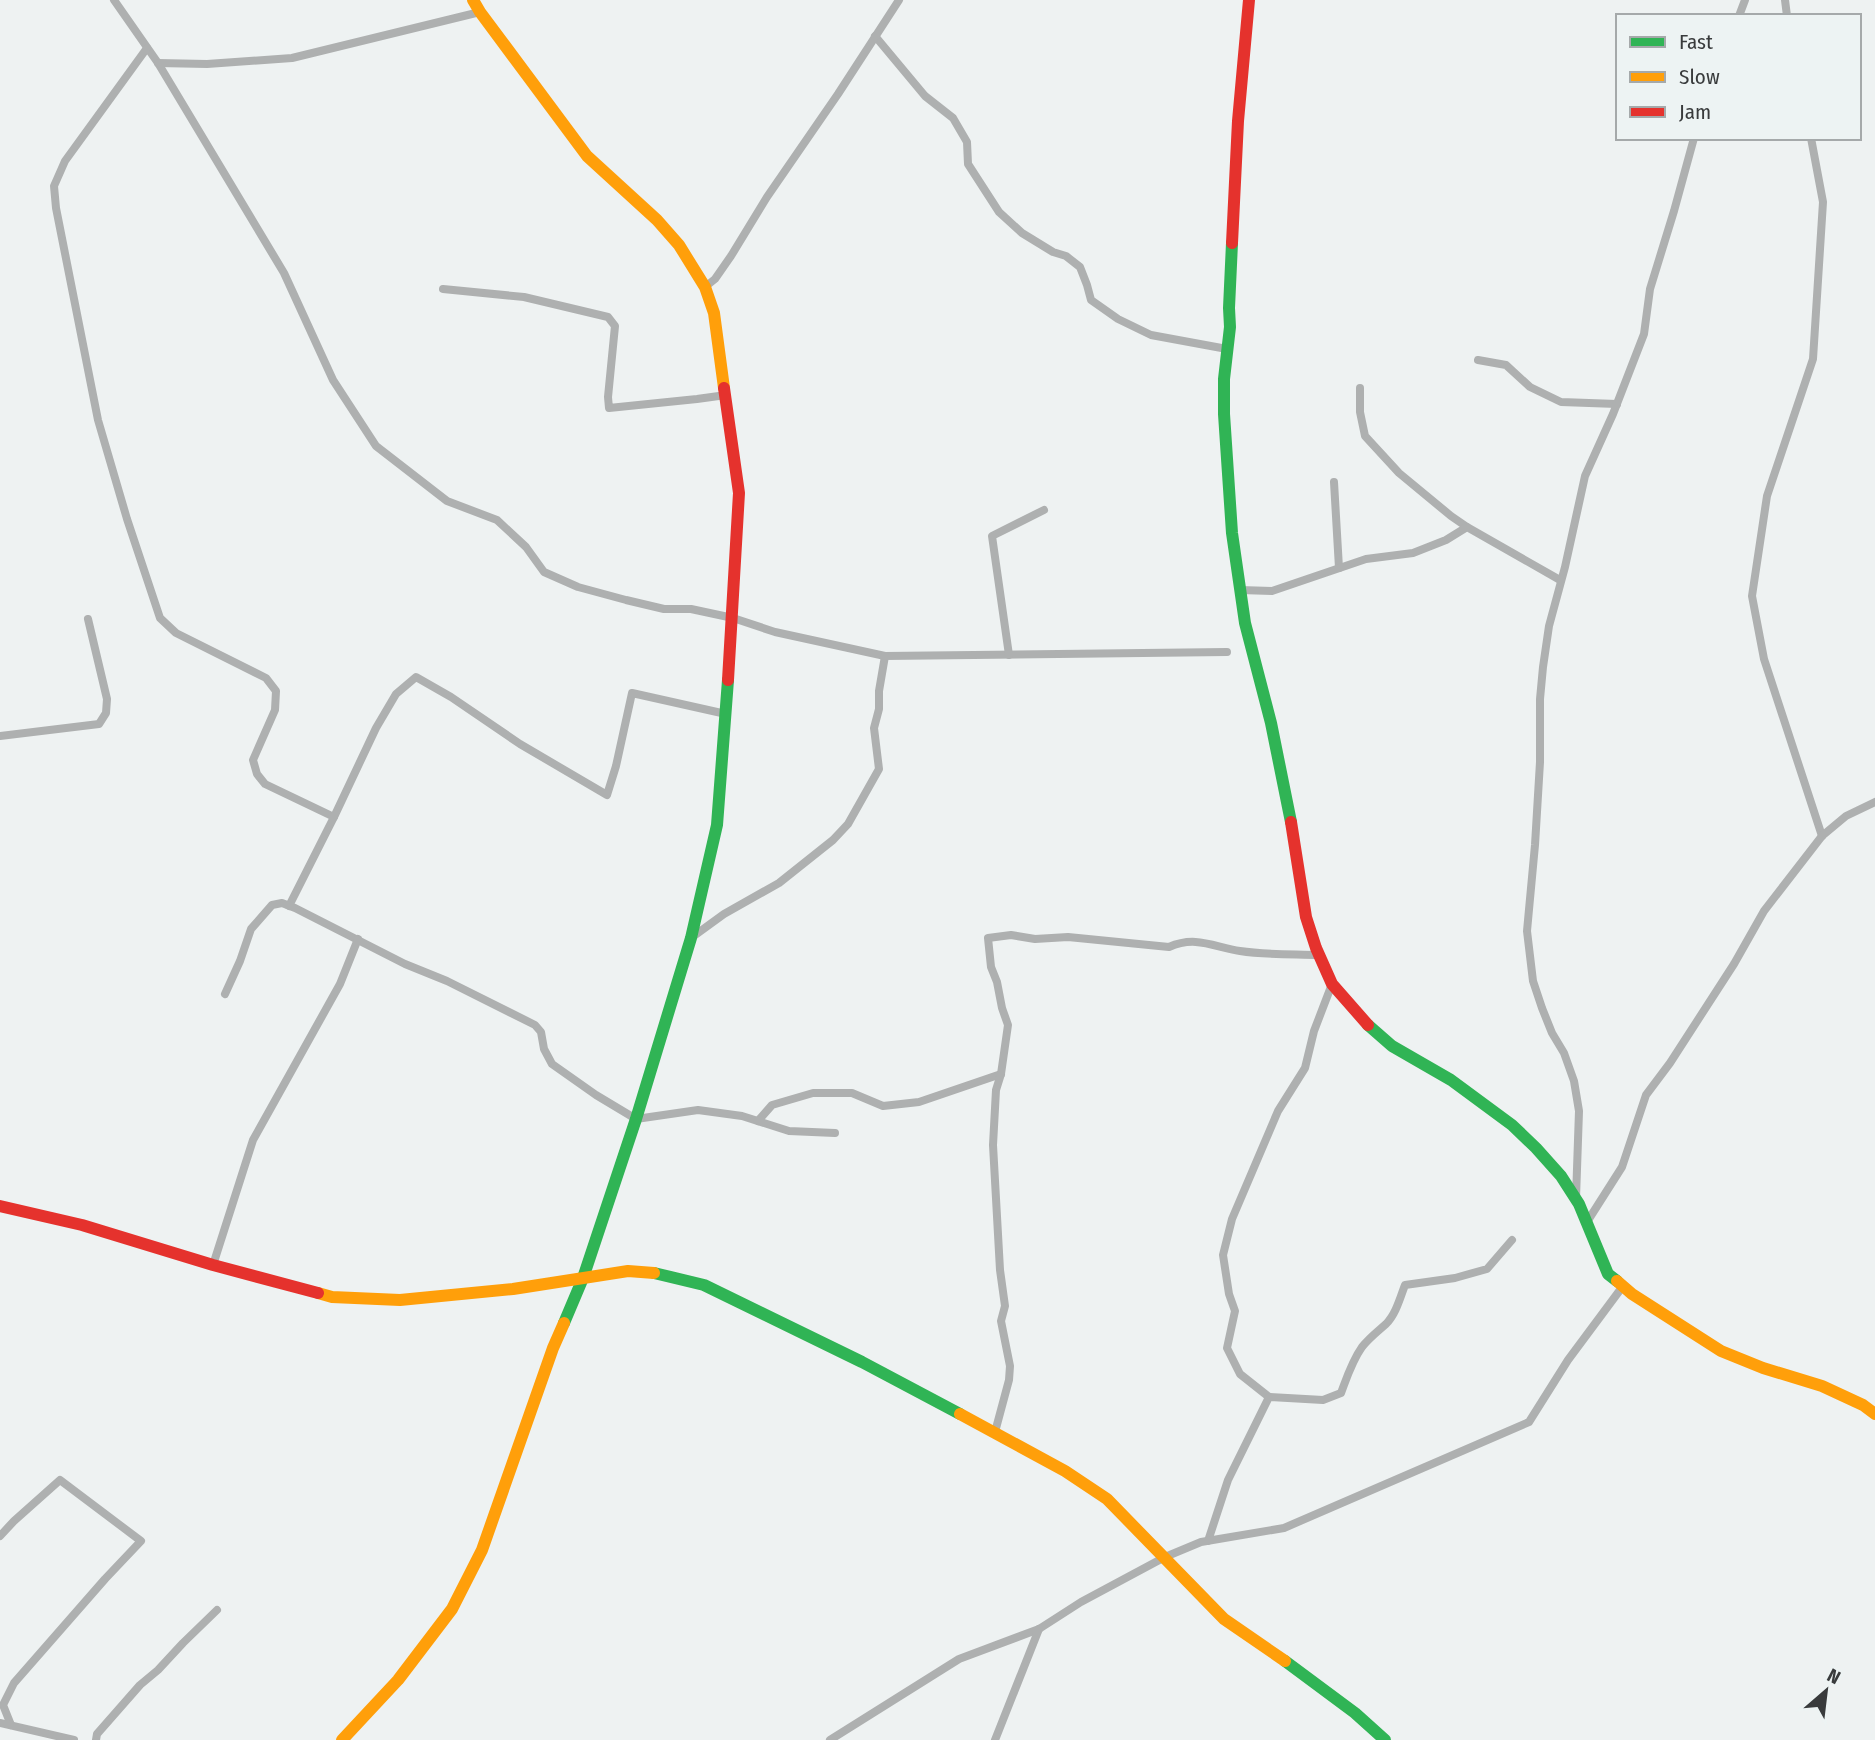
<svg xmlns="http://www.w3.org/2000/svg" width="1875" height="1740" font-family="'Fira Sans Condensed',sans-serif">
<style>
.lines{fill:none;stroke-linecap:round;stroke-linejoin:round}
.street{stroke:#aeb0b0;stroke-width:8}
.fast{stroke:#30b455;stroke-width:12}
.slow{stroke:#ff9f0a;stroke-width:12}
.jam{stroke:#e5322d;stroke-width:12}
</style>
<rect width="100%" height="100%" fill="#eef2f2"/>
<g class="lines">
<g class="street">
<polyline points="114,0 158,63 284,273 333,380 376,446 447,501 497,520 526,547 544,572 578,587 626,600 664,609 691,609 733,618 775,632 885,656 1227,652"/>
<polyline points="1785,0 1787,16"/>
<polyline points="1739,16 1745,0"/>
<polyline points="875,36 925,96 953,118 967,142 968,164 999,212 1022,233 1053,252 1066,256 1080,267 1087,285 1091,300 1118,319 1151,335 1227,349"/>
<polyline points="147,48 65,161 54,186 56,208 98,420 127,519 160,618 176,633 266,678 276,691 275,710 253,760 257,774 265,784 334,817"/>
<polyline points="158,63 207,64 292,58 480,12"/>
<polyline points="1811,138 1823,202 1813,359 1767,496 1752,596 1764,659 1822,836"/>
<polyline points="705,287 715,279 731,256 767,197 838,94 899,0"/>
<polyline points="443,289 524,297 608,317 615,326 608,397 609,408 697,399 726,395"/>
<polyline points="1478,360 1506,365 1530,387 1561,402 1617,404"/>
<polyline points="1360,388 1360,412 1365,436 1399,473 1451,516 1467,527"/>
<polyline points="1334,482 1339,568"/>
<polyline points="1240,590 1272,591 1366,559 1413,553 1446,540 1467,527 1560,580"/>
<polyline points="1009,655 992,536 1044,510"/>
<polyline points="0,736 99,724 106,713 107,699 88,619"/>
<polyline points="289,906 334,817 376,728 396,694 416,677 451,697 520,744 607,795 616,766 632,693 726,714"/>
<polyline points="691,938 724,914 779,883 833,840 848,824 879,769 874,728 879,709 879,691 885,656"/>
<polyline points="225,994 240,961 251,929 272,905 282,903 295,908 405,964 447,981 535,1025 541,1032 544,1049 552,1064 596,1095 636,1119 698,1110 742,1116 789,1131 835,1133"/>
<polyline points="758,1121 772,1105 813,1093 852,1093 883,1106 919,1102 1001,1074"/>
<polyline points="1576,1198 1579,1111 1574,1081 1564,1053 1552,1033 1542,1008 1533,981 1527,931 1535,845 1540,762 1540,699 1543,667 1549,626 1565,567 1585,476 1613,414 1644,334 1650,289 1674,211 1694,138"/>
<polyline points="1587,1222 1622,1167 1646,1095 1670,1063 1734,964 1764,911 1822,836 1846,816 1875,802"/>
<polyline points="213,1265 253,1140 340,984 358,939"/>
<polyline points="1269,1397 1240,1374 1227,1348 1235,1311 1229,1294 1223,1255 1232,1219 1278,1111 1305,1068 1314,1031 1332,984"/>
<path d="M995,1432L1009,1380L1010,1366L1001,1321L1005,1306L1000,1270L993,1145L996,1090L1001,1074L1008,1025L1002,1008L997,982L991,967L988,938L1011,935L1035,939L1068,937L1169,947C1196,935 1214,947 1240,951C1266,955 1293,954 1319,955"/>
<polyline points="0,1536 14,1521 60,1480 141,1541 105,1579 14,1683 3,1705 11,1725"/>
<path d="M1208,1541L1228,1480L1269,1397L1323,1400L1341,1393C1347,1377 1352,1361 1362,1347C1369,1338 1377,1332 1386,1324C1396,1314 1400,1298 1405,1285L1455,1278L1487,1269L1512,1240"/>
<polyline points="0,1723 74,1740"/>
<polyline points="96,1740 97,1734 140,1685 158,1670 183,1643 217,1610"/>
<polyline points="830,1740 959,1659 1039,1629 1081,1602 1165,1557 1201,1542 1284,1528 1529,1422 1568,1360 1623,1286"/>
<polyline points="995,1740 1039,1629"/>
</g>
<g class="fast">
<polyline points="1232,243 1229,308 1230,327 1224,379 1224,414 1232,533 1245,623 1271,723 1291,822"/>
<polyline points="1368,1025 1392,1046 1451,1080 1512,1125 1536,1148 1561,1176 1579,1204 1608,1274 1617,1281"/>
<polyline points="654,1273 704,1285 862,1362 960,1414"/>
<polyline points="564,1323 583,1278 636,1119 691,938 717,825 728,680"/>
<polyline points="1285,1661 1355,1713 1385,1740"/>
</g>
<g class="slow">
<polyline points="473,0 480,12 587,156 657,220 679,245 705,287 714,313 724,388"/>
<polyline points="1617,1281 1632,1294 1721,1351 1763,1368 1822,1386 1863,1405 1875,1414"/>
<polyline points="318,1293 332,1297 400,1300 513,1289 628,1271 654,1273"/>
<polyline points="960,1414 1065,1471 1107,1499 1224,1619 1285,1661"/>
<polyline points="342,1740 398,1680 452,1609 482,1550 553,1348 564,1323"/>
</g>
<g class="jam">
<polyline points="1232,243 1238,121 1249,0"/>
<polyline points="724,388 739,493 728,680"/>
<polyline points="1291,822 1306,917 1316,948 1332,984 1368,1025"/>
<polyline points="0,1206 82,1225 213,1265 318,1293"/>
</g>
</g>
<rect x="1616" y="14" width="245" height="126" fill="#edf3f3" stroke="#a5a9aa" stroke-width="2"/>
<rect x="1630" y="37" width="35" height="10" fill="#30b455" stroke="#a5a9aa" stroke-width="2"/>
<text x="1679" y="49" font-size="21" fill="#393b3c">Fast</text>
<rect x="1630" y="72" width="35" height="10" fill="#ff9f0a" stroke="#a5a9aa" stroke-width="2"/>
<text x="1679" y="84" font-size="21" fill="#393b3c">Slow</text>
<rect x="1630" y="107" width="35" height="10" fill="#e5322d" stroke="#a5a9aa" stroke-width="2"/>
<text x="1679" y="119" font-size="21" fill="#393b3c">Jam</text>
<g transform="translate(1826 1691) rotate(28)" stroke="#edf3f3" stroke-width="5" paint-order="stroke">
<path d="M0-5L12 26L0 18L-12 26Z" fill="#393b3c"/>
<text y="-10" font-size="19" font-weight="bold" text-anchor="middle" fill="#393b3c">N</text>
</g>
</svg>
